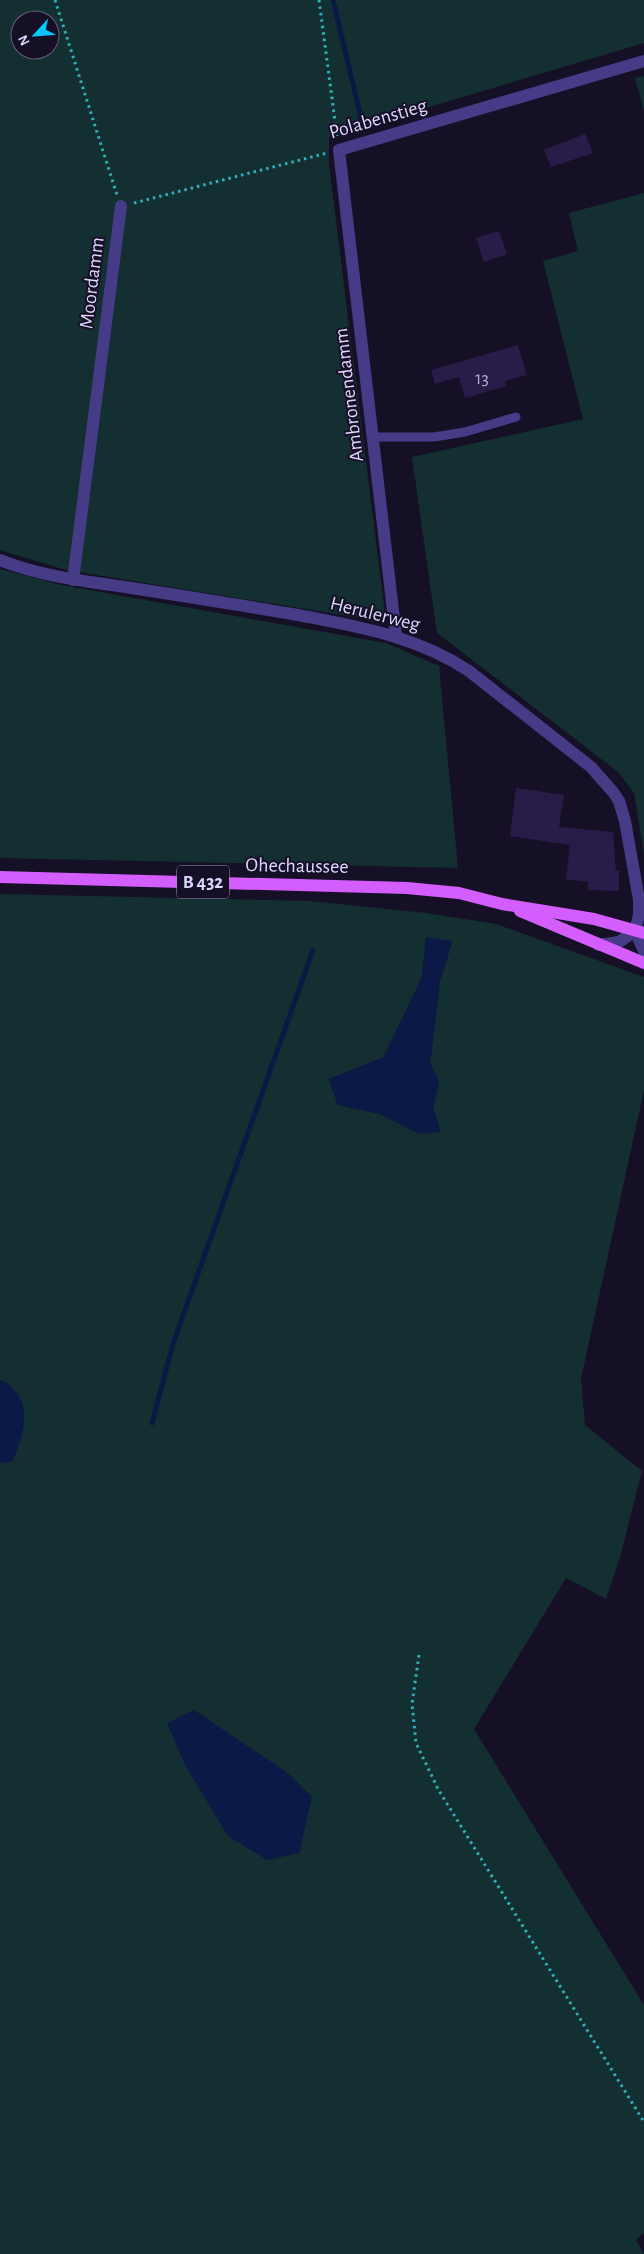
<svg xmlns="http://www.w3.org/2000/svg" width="644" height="2254" font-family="'Alegreya Sans',sans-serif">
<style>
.green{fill:#132f31;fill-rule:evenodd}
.water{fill:#0a1945}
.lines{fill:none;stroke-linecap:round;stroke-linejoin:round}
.stream{stroke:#0a1945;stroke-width:5}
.building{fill:#2a1c48}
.path{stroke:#30b1b9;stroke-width:3;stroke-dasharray:2.5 4;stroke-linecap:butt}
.lane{stroke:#463b86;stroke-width:9}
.street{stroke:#463b86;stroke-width:12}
.primary{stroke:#d45dfe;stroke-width:12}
.labels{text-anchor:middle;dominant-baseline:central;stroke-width:4;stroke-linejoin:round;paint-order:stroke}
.number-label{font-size:18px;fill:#b2a8d1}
.shield{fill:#161027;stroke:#a39bbe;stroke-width:1}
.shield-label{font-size:19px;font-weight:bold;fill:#dfd6ff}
.street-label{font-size:20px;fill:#dfd6ff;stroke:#161027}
</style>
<rect width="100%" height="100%" fill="#161027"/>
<g class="green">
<path d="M0,0H644V43L329,137V165L386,622L66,570L0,550ZM20,20H50V50H20Z"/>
<polygon points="644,76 644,111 635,78"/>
<polygon points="644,193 644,854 634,793 618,772 437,633 412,457 583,419 543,261 578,251 569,213"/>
<polygon points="0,569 61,585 386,643 439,666 458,868 0,858"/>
<path d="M0,894L310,901L426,913L496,924L644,977V1090L581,1379L585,1425L642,1471L621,1554L606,1599L566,1578L474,1729L644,2005V2233L636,2240L644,2254H0ZM426,938L452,942L440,981L430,1063L439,1082L433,1107L420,1134L381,1114L338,1105L329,1079L384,1057L422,977Z"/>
</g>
<g class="water">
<polygon points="426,937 452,941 440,981 430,1063 439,1082 433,1107 441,1132 420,1134 381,1114 338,1105 329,1079 384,1057 422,977"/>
<path d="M0,1380C8,1382 10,1385 15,1391C33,1412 21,1439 13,1461L0,1463Z"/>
<polygon points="194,1710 289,1774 312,1797 299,1853 267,1860 228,1836 185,1765 167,1723"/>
</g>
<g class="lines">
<g class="stream">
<polyline points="333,0 363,126"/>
<polyline points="152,1423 173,1344 313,950"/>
</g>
</g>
<g class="building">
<polygon points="585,134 593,153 551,167 544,150"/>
<polygon points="499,231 507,254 484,262 476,238"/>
<polygon points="518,345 527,375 505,381 506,386 465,398 459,377 435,384 431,370"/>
<polygon points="516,788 564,795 559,827 613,832 616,871 619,871 619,891 588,890 588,882 566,879 570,845 510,836"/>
</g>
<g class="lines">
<g class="path">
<polyline points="55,0 117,195"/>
<polyline points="319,0 337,136"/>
<polyline points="134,203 327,153"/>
<polyline points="419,1655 412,1704 416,1743 438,1789 644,2122"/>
</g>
<polyline class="lane" points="373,437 434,437 465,432 516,417"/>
<g class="street">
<path d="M0,560C40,576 83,581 125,587C183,596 240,605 298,615C359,627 416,636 469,671L591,767L613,792L619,801L625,821L639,900V915L635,931L644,951"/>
<polyline points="73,580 121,206"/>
<polyline points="396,636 339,150 644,61"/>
<polyline points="598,945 619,942 635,931"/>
</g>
<g class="primary">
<polyline points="0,877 407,888 459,893 502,904 594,919 644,933"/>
<polyline points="520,911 644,963"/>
</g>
</g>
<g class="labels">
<g class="number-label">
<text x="482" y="379">13</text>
</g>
<rect class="shield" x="177" y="865.5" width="52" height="33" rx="4"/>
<g class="shield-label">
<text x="203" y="882">B 432</text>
</g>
<g class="street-label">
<text transform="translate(378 119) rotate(-16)">Polabenstieg</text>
<text transform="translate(92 283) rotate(-83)">Moordamm</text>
<text transform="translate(349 395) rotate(-97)">Ambronendamm</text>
<text transform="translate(375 614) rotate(14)">Herulerweg</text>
<text transform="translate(297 866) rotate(1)">Ohechaussee</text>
</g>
</g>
<g transform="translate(35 35) rotate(244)"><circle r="24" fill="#161027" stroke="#665f7d"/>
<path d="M0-4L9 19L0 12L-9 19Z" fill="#02c8fe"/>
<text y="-8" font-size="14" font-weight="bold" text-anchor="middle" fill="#dfd6ff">N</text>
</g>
</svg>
